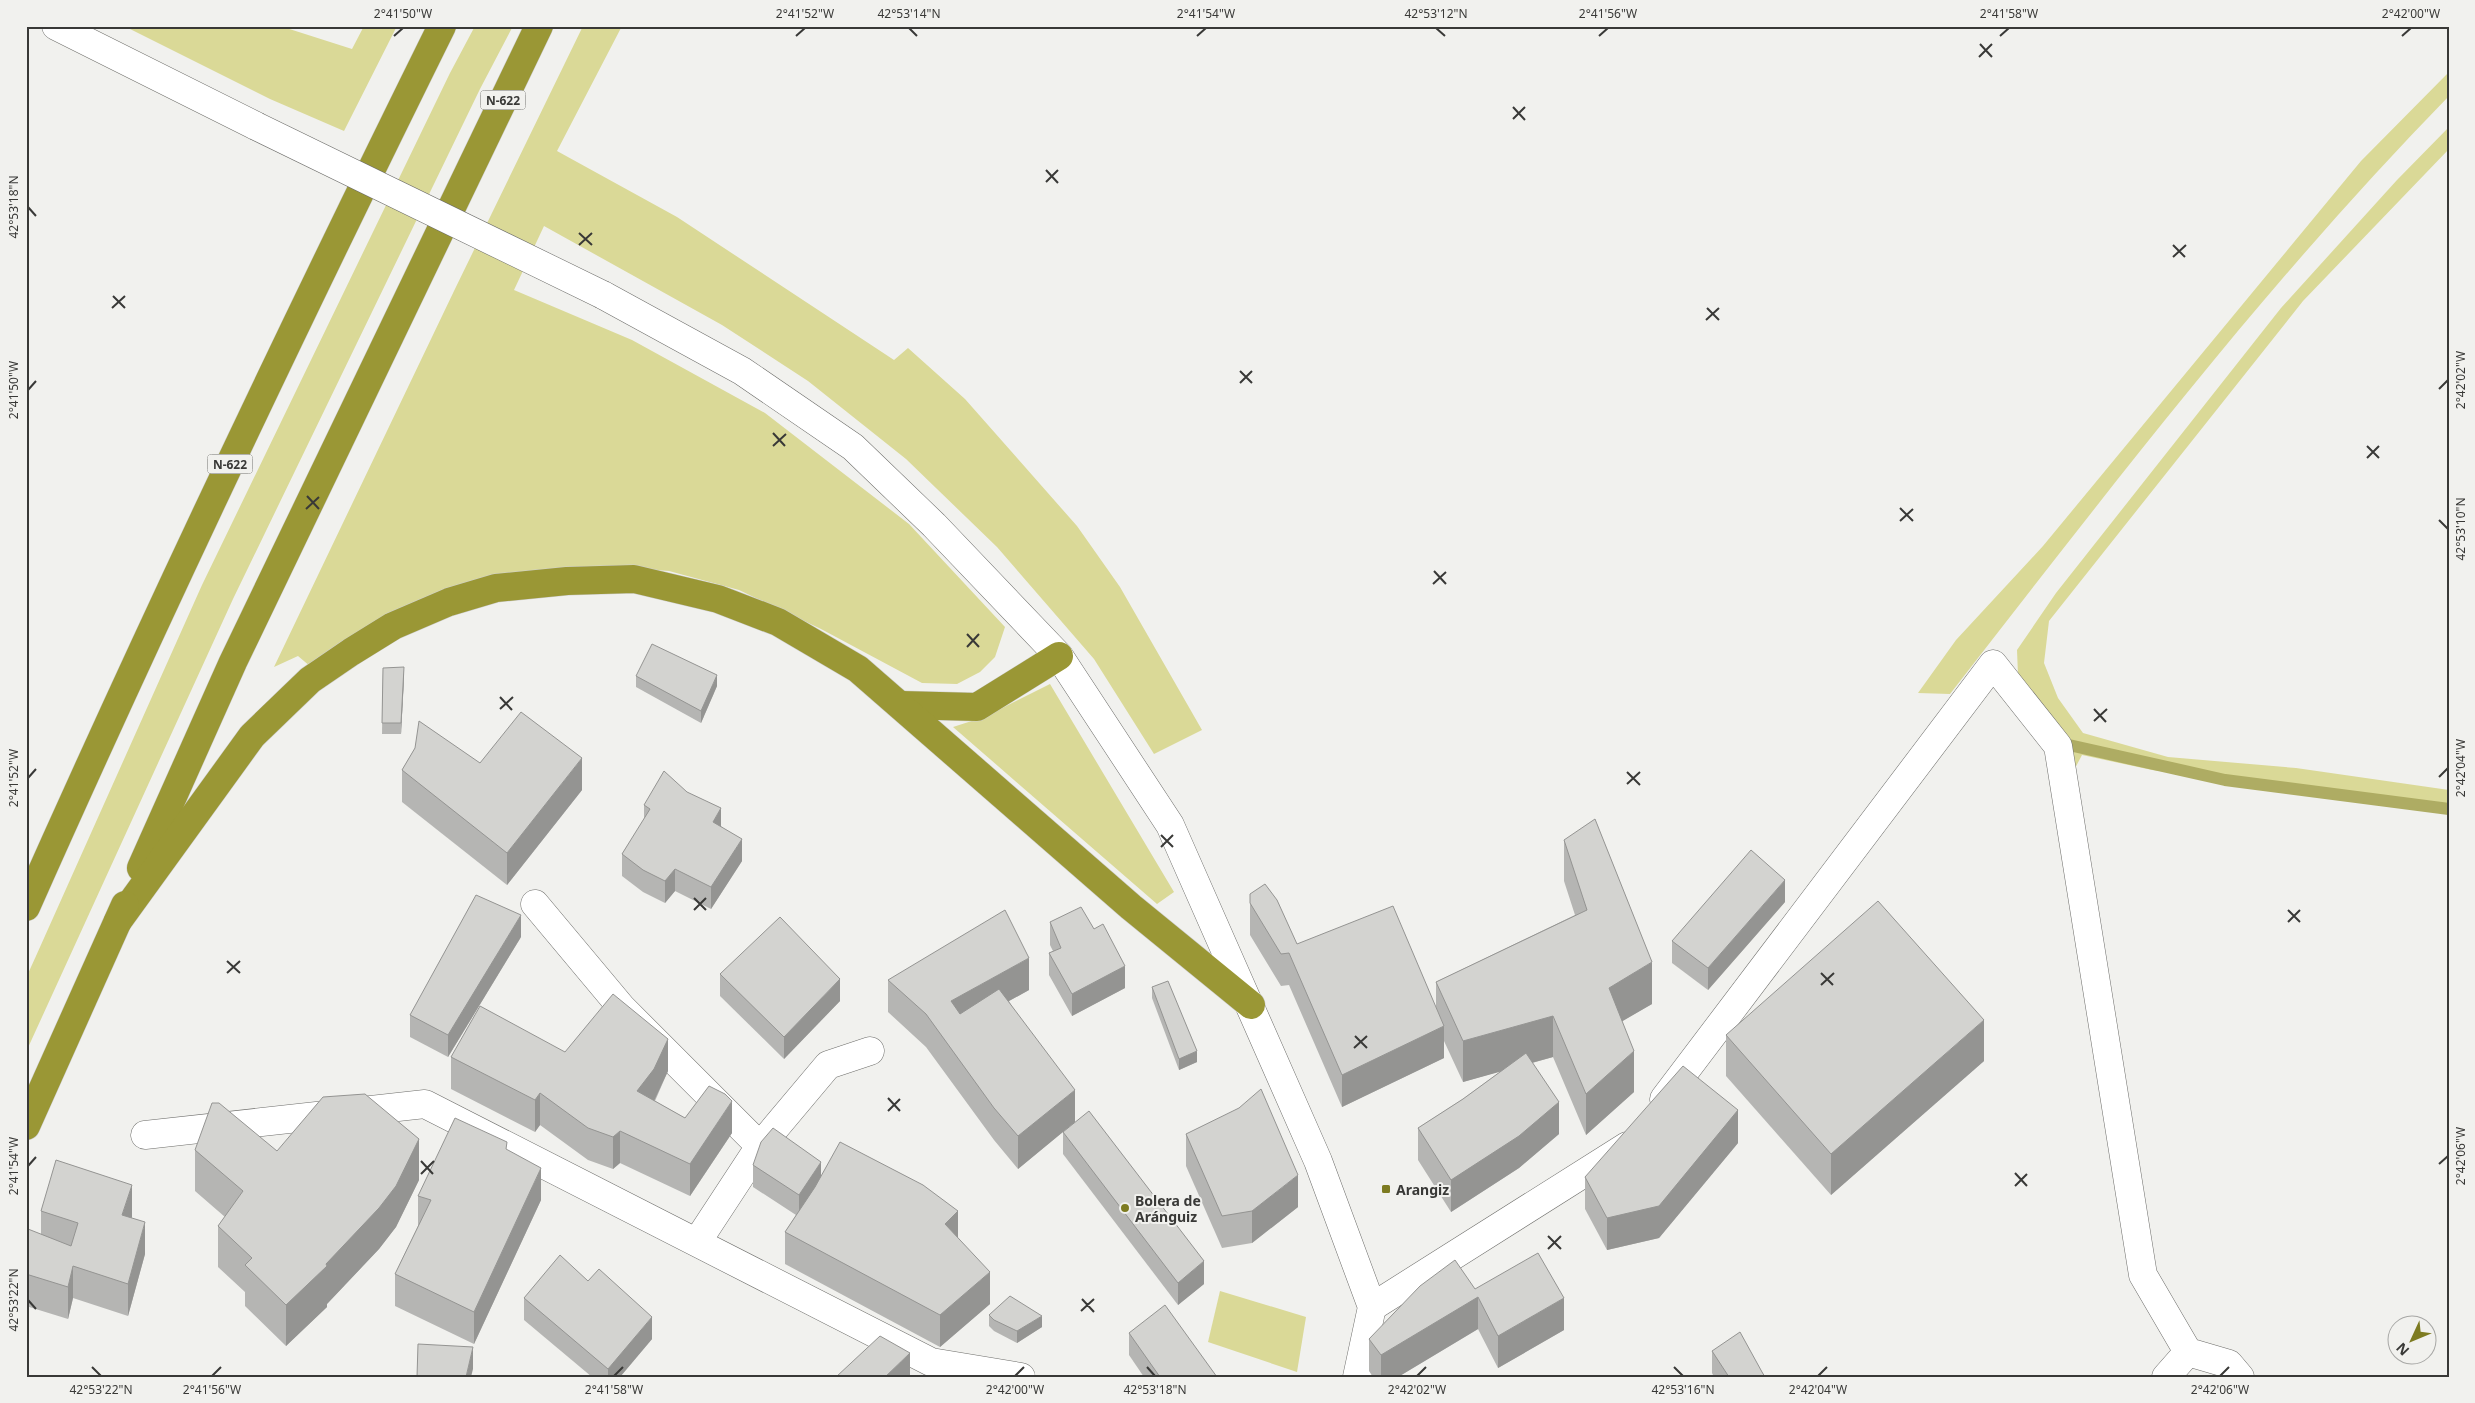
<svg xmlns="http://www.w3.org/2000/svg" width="2475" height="1403" font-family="'Noto Sans',sans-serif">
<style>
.green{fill:#dad997}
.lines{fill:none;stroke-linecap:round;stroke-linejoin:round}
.stream{stroke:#aeac63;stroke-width:12}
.minor-casing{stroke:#6d6d6a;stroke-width:29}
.highway-casing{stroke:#cfcfcf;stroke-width:29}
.minor{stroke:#fff;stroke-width:28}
.highway{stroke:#9a9735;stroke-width:28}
.minor-bridge-casing{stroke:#6d6d6a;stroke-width:29;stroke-linecap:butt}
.minor-bridge{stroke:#fff;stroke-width:28}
.wall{fill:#b5b5b3}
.shaded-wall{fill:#949492}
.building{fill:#d3d3d0;stroke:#949492}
.ticks{fill:none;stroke:#393937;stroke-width:2}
.poi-dot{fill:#7d7b21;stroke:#f1f1ee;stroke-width:2}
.labels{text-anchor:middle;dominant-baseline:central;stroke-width:4;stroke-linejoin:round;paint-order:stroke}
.shield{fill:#f1f1ee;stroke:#70706e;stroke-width:1}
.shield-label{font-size:12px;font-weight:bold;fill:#393937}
.poi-label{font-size:14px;font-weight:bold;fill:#393937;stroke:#f1f1ee;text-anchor:start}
.neatline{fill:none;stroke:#393937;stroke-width:2}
.ticks-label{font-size:12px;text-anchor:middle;fill:#393937}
</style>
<rect width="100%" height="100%" fill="#f1f1ee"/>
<g class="green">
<polygon points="124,26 280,26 352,49 364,26 397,26 344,131 270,99"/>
<polygon points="475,26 513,26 480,89 233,599 26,1052 26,978 36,956 202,585 450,73"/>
<polygon points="583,26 622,26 557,151 677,217 894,360 908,348 965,399 1077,526 1120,587 1202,730 1154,754 1094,659 997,547 906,459 808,381 722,325 544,226 514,290 632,340 765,413 909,524 1005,627 995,657 980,672 957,684 922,683 821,629 739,590 669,571 600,566 525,574 311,667 298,656 274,667 454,291"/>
<path d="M2449,72V96C2267,282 2109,490 1950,694L1918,693L1956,640L2043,546L2361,161Z"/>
<polygon points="2449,127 2449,149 2303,301 2049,621 2044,663 2058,698 2083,733 2168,757 2296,768 2449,790 2449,807 2152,770 2082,755 2073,772 2018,675 2017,650 2056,593 2281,308 2397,180"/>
<polygon points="1050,684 1174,892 1157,904 953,727 984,717"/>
<polygon points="1220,1291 1306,1317 1297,1372 1208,1342"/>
</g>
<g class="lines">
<polyline class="stream" points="2069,745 2225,780 2449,809"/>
<g class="minor-casing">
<g id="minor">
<polyline points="56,26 256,126"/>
<polyline points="603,295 742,371 853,447 934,525 1059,656 1170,825 1318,1161 1372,1307 1357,1377"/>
<polyline points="535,904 622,1008 760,1146"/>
<polyline points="1664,1099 1993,664 2058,746 2143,1275 2188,1352 2229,1364 2240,1377"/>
<polyline points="145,1135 425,1104 931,1362 1021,1377"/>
<polyline points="697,1242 760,1146 828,1065 870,1051"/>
<polyline points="1372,1307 1627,1146"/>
<polyline points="2166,1377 2188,1352"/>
</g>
</g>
<g class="highway-casing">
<g id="highway">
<polyline points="901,705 977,707 1059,656"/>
<polyline points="141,868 233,662 539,26"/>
<path d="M26,907C158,610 298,317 442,26"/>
<polyline points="118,921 252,736 310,680 351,652 393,626 449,602 496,588 567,581 634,579 718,599 778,622 858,669 1131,907 1251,1005"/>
<polyline points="26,1126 125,905"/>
</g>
</g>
<use href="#minor" class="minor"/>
<use href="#highway" class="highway"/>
<g class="minor-bridge-casing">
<polyline id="minor-bridge" points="256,126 603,295"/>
</g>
<use href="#minor-bridge" class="minor-bridge"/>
</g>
<g class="wall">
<polygon points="383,668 404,678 401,734 382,734"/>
<polygon points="636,676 717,686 701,723 636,687"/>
<polygon points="415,748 480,763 582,790 507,885 402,802 402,770"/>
<polygon points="644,805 721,826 742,861 711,909 675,891 665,903 643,892 622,876 622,854 644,820"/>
<polygon points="1564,840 1652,1004 1622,1021 1634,1092 1586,1135 1553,1057 1532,1063 1559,1134 1519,1168 1451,1212 1418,1160 1418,1128 1463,1099 1501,1071 1463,1082 1444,1041 1444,1058 1342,1107 1289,985 1281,986 1250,935 1250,903 1297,944 1436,1007 1436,982 1575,915 1564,881"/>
<polygon points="1785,902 1708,990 1672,963 1672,941"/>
<polygon points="1050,922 1094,929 1125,988 1072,1016 1049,975 1049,953 1053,951 1050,945"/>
<polygon points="521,937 448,1057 410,1037 410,1015"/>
<polygon points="720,974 840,1001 784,1059 720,996"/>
<polygon points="888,980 1029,990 1009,1001 1075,1122 1018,1169 994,1140 926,1047 888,1012"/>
<polygon points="1152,987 1197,1062 1179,1070 1152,998"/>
<polygon points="1726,1035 1984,1061 1831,1195 1726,1076"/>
<polygon points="565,1052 668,1071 655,1101 685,1118 732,1133 690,1196 620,1163 613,1169 588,1160 540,1125 535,1132 451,1089 451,1057"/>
<polygon points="1063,1132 1204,1284 1178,1305 1063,1154"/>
<polygon points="1186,1134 1298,1207 1252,1243 1222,1248 1186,1166"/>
<polygon points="1738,1143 1659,1238 1607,1250 1585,1209 1585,1177"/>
<polygon points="195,1150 419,1180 396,1227 379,1249 327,1304 327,1307 286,1346 245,1306 245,1292 218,1267 218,1226 225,1217 195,1191"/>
<polygon points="507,1150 541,1200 474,1344 395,1306 395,1274 418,1226 418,1196"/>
<polygon points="753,1165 821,1176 958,1238 990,1304 940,1347 785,1264 785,1232 796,1215 753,1187"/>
<polygon points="41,1211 131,1218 145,1254 128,1316 73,1298 68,1319 26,1306 26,1233 41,1234"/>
<polygon points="1475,1289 1564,1330 1498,1368 1478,1329 1398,1377 1373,1377 1369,1371 1369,1339"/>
<polygon points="524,1298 652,1339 620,1377 592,1377 524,1320"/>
<polygon points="989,1315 1042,1327 1017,1343 994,1331 989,1326"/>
<polygon points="1129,1333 1217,1377 1144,1377 1129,1355"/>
<polygon points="1712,1351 1762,1372 1765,1377 1714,1377 1712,1373"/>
</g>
<g class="shaded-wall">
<polygon points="404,667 404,678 401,734 401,723"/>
<polygon points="717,675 717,686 701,723 701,711"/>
<polygon points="582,758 582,790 507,885 507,853"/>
<polygon points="721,808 721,831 713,822"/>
<polygon points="742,839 742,861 711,909 711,887"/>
<polygon points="675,869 675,891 665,903 665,881"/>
<polygon points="1785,880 1785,902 1708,990 1708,968"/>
<polygon points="521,915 521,937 448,1057 448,1035"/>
<polygon points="1029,958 1029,990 951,1033 951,1001"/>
<polygon points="1652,962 1652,1004 1609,1029 1609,988"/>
<polygon points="1125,966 1125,988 1072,1016 1072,994"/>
<polygon points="840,979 840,1001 784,1059 784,1037"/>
<polygon points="1553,1016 1553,1057 1463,1082 1463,1041"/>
<polygon points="1984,1020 1984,1061 1831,1195 1831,1154"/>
<polygon points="1444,1026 1444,1058 1342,1107 1342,1075"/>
<polygon points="668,1039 668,1071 654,1101 637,1091"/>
<polygon points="1197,1051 1197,1062 1179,1070 1179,1059"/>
<polygon points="1634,1051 1634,1092 1586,1135 1586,1094"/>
<polygon points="1075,1090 1075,1122 1018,1169 1018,1136"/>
<polygon points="540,1093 540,1125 535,1132 535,1100"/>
<polygon points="732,1101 732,1133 690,1196 690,1164"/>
<polygon points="1559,1102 1559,1134 1519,1168 1451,1212 1451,1180"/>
<polygon points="1738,1110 1738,1143 1659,1238 1607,1250 1607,1218"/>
<polygon points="620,1131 620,1163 613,1169 613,1137"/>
<polygon points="419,1139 419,1180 396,1227 379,1249 327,1304 327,1307 286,1346 286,1305"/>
<polygon points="821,1162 821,1184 799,1217 799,1195"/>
<polygon points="541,1168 541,1200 474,1344 474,1312"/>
<polygon points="1298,1175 1298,1207 1252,1243 1252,1211"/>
<polygon points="132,1185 132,1217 122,1247 122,1215"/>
<polygon points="958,1211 958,1243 945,1224"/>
<polygon points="145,1222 145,1254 128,1316 128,1284"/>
<polygon points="1204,1261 1204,1284 1178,1305 1178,1283"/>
<polygon points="73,1266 73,1298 68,1319 68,1287"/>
<polygon points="990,1272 990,1304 940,1347 940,1315"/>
<polygon points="1478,1297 1478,1329 1398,1377 1381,1377 1381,1355"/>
<polygon points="1564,1298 1564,1330 1498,1368 1498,1336"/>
<polygon points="1042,1316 1042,1327 1017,1343 1017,1331"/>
<polygon points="652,1317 652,1339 620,1377 608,1377 608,1369"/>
<polygon points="473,1347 473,1369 471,1377 466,1377"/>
<polygon points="910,1353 910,1377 885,1377"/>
</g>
<g class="building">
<polygon points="652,644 717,675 701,711 636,676"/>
<polygon points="404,667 401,723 382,723 383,668"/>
<polygon points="521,712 582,758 507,853 402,770 415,748 419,721 480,763"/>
<polygon points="664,771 687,792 721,808 713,822 742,839 711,887 675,869 665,881 643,870 622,854 650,809 644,805"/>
<polygon points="1595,819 1652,962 1609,988 1634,1051 1586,1094 1553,1016 1463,1041 1436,982 1587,910 1564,840"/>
<polygon points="1751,850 1785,880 1708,968 1672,941"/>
<polygon points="1265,884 1277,900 1297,944 1393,906 1444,1026 1342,1075 1289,953 1281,954 1250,903 1250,894"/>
<polygon points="476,895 521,915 448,1035 410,1015"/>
<polygon points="1878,901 1984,1020 1831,1154 1726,1035"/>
<polygon points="1081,907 1094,929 1103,924 1125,966 1072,994 1049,953 1061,948 1050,922"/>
<polygon points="1005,910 1029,958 951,1001 960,1014 999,989 1075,1090 1018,1136 994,1108 926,1014 888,980"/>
<polygon points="780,917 840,979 784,1037 720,974"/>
<polygon points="1168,981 1197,1051 1179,1059 1152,987"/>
<polygon points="613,994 668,1039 654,1069 637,1091 685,1118 709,1086 725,1094 732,1101 690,1164 620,1131 613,1137 588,1128 540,1093 535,1100 451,1057 480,1006 565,1052"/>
<polygon points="1526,1053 1559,1102 1519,1136 1451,1180 1418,1128 1463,1099"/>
<polygon points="1683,1066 1738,1110 1659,1206 1607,1218 1585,1177"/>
<polygon points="1261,1089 1298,1175 1252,1211 1222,1216 1186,1134 1239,1108"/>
<polygon points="365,1094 419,1139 396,1186 379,1208 326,1264 327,1266 286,1305 245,1265 252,1258 218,1226 243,1191 195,1150 212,1103 219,1103 277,1151 323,1097"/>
<polygon points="1089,1111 1204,1261 1178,1283 1063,1132"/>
<polygon points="455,1118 507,1142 506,1149 541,1168 474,1312 395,1274 431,1200 418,1196"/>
<polygon points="773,1128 821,1162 799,1195 753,1165 761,1142"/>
<polygon points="840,1142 923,1185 958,1211 945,1224 990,1272 940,1315 785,1232 815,1187"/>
<polygon points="56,1160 132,1185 122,1215 145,1222 128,1284 73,1266 68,1287 26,1274 26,1233 28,1229 71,1246 78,1223 41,1211"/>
<polygon points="1538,1253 1564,1298 1498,1336 1478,1297 1381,1355 1369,1339 1420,1286 1455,1260 1475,1289"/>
<polygon points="560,1255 588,1281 599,1269 652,1317 608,1369 524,1298"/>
<polygon points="1010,1296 1042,1316 1017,1331 994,1320 989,1315"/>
<polygon points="1165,1305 1217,1377 1160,1377 1129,1333"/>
<polygon points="1740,1332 1762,1372 1765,1377 1729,1377 1712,1351"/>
<polygon points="880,1336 910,1353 885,1377 836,1377"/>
<polygon points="418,1344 473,1347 466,1377 417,1377"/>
</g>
<path class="ticks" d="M909,28L917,36M1436,28L1445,36M394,36L403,28M796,36L805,28M1197,36L1206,28M1599,36L1608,28M2000,36L2009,28M2402,36L2411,28M1980,44L1992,57M1979,57L1992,44M1513,107L1525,120M1513,119L1525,107M1046,170L1058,183M1046,182L1058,170M28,207L36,216M579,233L592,245M579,245L592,233M2173,245L2185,257M2173,257L2186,245M113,296L125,308M112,308L125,296M1707,308L1719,320M1706,320L1719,308M1240,371L1252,383M1240,383L1252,371M2439,389L2448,380M28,390L36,381M773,433L785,446M773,446L786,434M2367,446L2379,458M2367,458L2379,446M307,496L319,509M1900,508L1913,521M306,509L319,497M2439,520L2448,529M1900,521L1913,509M1434,571L1446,584M1433,584L1446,572M967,634L979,647M967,647L979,634M500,697L512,710M500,709L513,697M2094,709L2106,722M2094,721L2107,709M1627,772L1640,785M2439,777L2448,768M28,778L36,769M1627,784L1640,772M1161,835L1173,847M1161,847L1173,835M694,898L706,910M694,910L706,898M2288,910L2300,922M2288,922L2300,910M227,961L240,973M227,973L240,961M1821,973L1833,985M1821,985L1834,973M1355,1036L1367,1048M1354,1048L1367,1036M888,1098L900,1111M888,1111L900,1099M421,1161L433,1174M2439,1164L2448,1156M28,1166L36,1157M2015,1173L2027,1186M421,1174L434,1161M2015,1186L2027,1174M1548,1236L1561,1249M1548,1249L1561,1236M1082,1299L1094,1312M28,1300L36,1309M1081,1311L1094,1299M92,1367L101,1376M1147,1367L1155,1376M1674,1367L1683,1376M212,1376L221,1367M614,1376L623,1367M1015,1376L1024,1367M1417,1376L1426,1367M1818,1376L1827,1367M2220,1376L2229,1367"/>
<g class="poi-dot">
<rect x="1381" y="1184" width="10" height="10" rx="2.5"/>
<circle cx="1125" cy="1208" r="5"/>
</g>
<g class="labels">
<g class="shield">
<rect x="480.5" y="90.5" width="45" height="19" rx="4"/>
<rect x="207.5" y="454.5" width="45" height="19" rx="4"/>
</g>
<g class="shield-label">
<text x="503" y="100">N-622</text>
<text x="230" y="464">N-622</text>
</g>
<g class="poi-label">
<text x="1396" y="1189">Arangiz</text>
<text x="1135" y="1200">Bolera de<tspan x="1135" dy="16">Aránguiz</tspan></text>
</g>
</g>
<rect width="2475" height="1403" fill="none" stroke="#f1f1ee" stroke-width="55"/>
<g transform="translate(2412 1340) rotate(226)"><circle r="24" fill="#f1f1ee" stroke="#a7a7a5"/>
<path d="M0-4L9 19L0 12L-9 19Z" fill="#7d7b21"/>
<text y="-8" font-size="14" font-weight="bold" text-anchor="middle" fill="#393937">N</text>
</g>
<rect x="28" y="28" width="2420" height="1348" class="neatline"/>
<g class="ticks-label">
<text x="403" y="18">2°41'50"W</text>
<text x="805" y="18">2°41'52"W</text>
<text x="909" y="18">42°53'14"N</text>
<text x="1206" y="18">2°41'54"W</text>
<text x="1436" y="18">42°53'12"N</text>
<text x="1608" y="18">2°41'56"W</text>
<text x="2009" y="18">2°41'58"W</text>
<text x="2411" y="18">2°42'00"W</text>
<text transform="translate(14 207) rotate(-90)" y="4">42°53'18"N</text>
<text transform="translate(2461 380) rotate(-90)" y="4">2°42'02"W</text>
<text transform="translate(14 390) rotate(-90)" y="4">2°41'50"W</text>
<text transform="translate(2461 529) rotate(-90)" y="4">42°53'10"N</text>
<text transform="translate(2461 768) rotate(-90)" y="4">2°42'04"W</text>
<text transform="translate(14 778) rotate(-90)" y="4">2°41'52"W</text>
<text transform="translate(2461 1156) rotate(-90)" y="4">2°42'06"W</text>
<text transform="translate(14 1166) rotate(-90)" y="4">2°41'54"W</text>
<text transform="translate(14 1300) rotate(-90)" y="4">42°53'22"N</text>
<text x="101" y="1394">42°53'22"N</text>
<text x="212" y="1394">2°41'56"W</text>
<text x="614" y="1394">2°41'58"W</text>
<text x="1015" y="1394">2°42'00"W</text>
<text x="1155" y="1394">42°53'18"N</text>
<text x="1417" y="1394">2°42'02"W</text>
<text x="1683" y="1394">42°53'16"N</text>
<text x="1818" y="1394">2°42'04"W</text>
<text x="2220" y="1394">2°42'06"W</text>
</g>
</svg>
